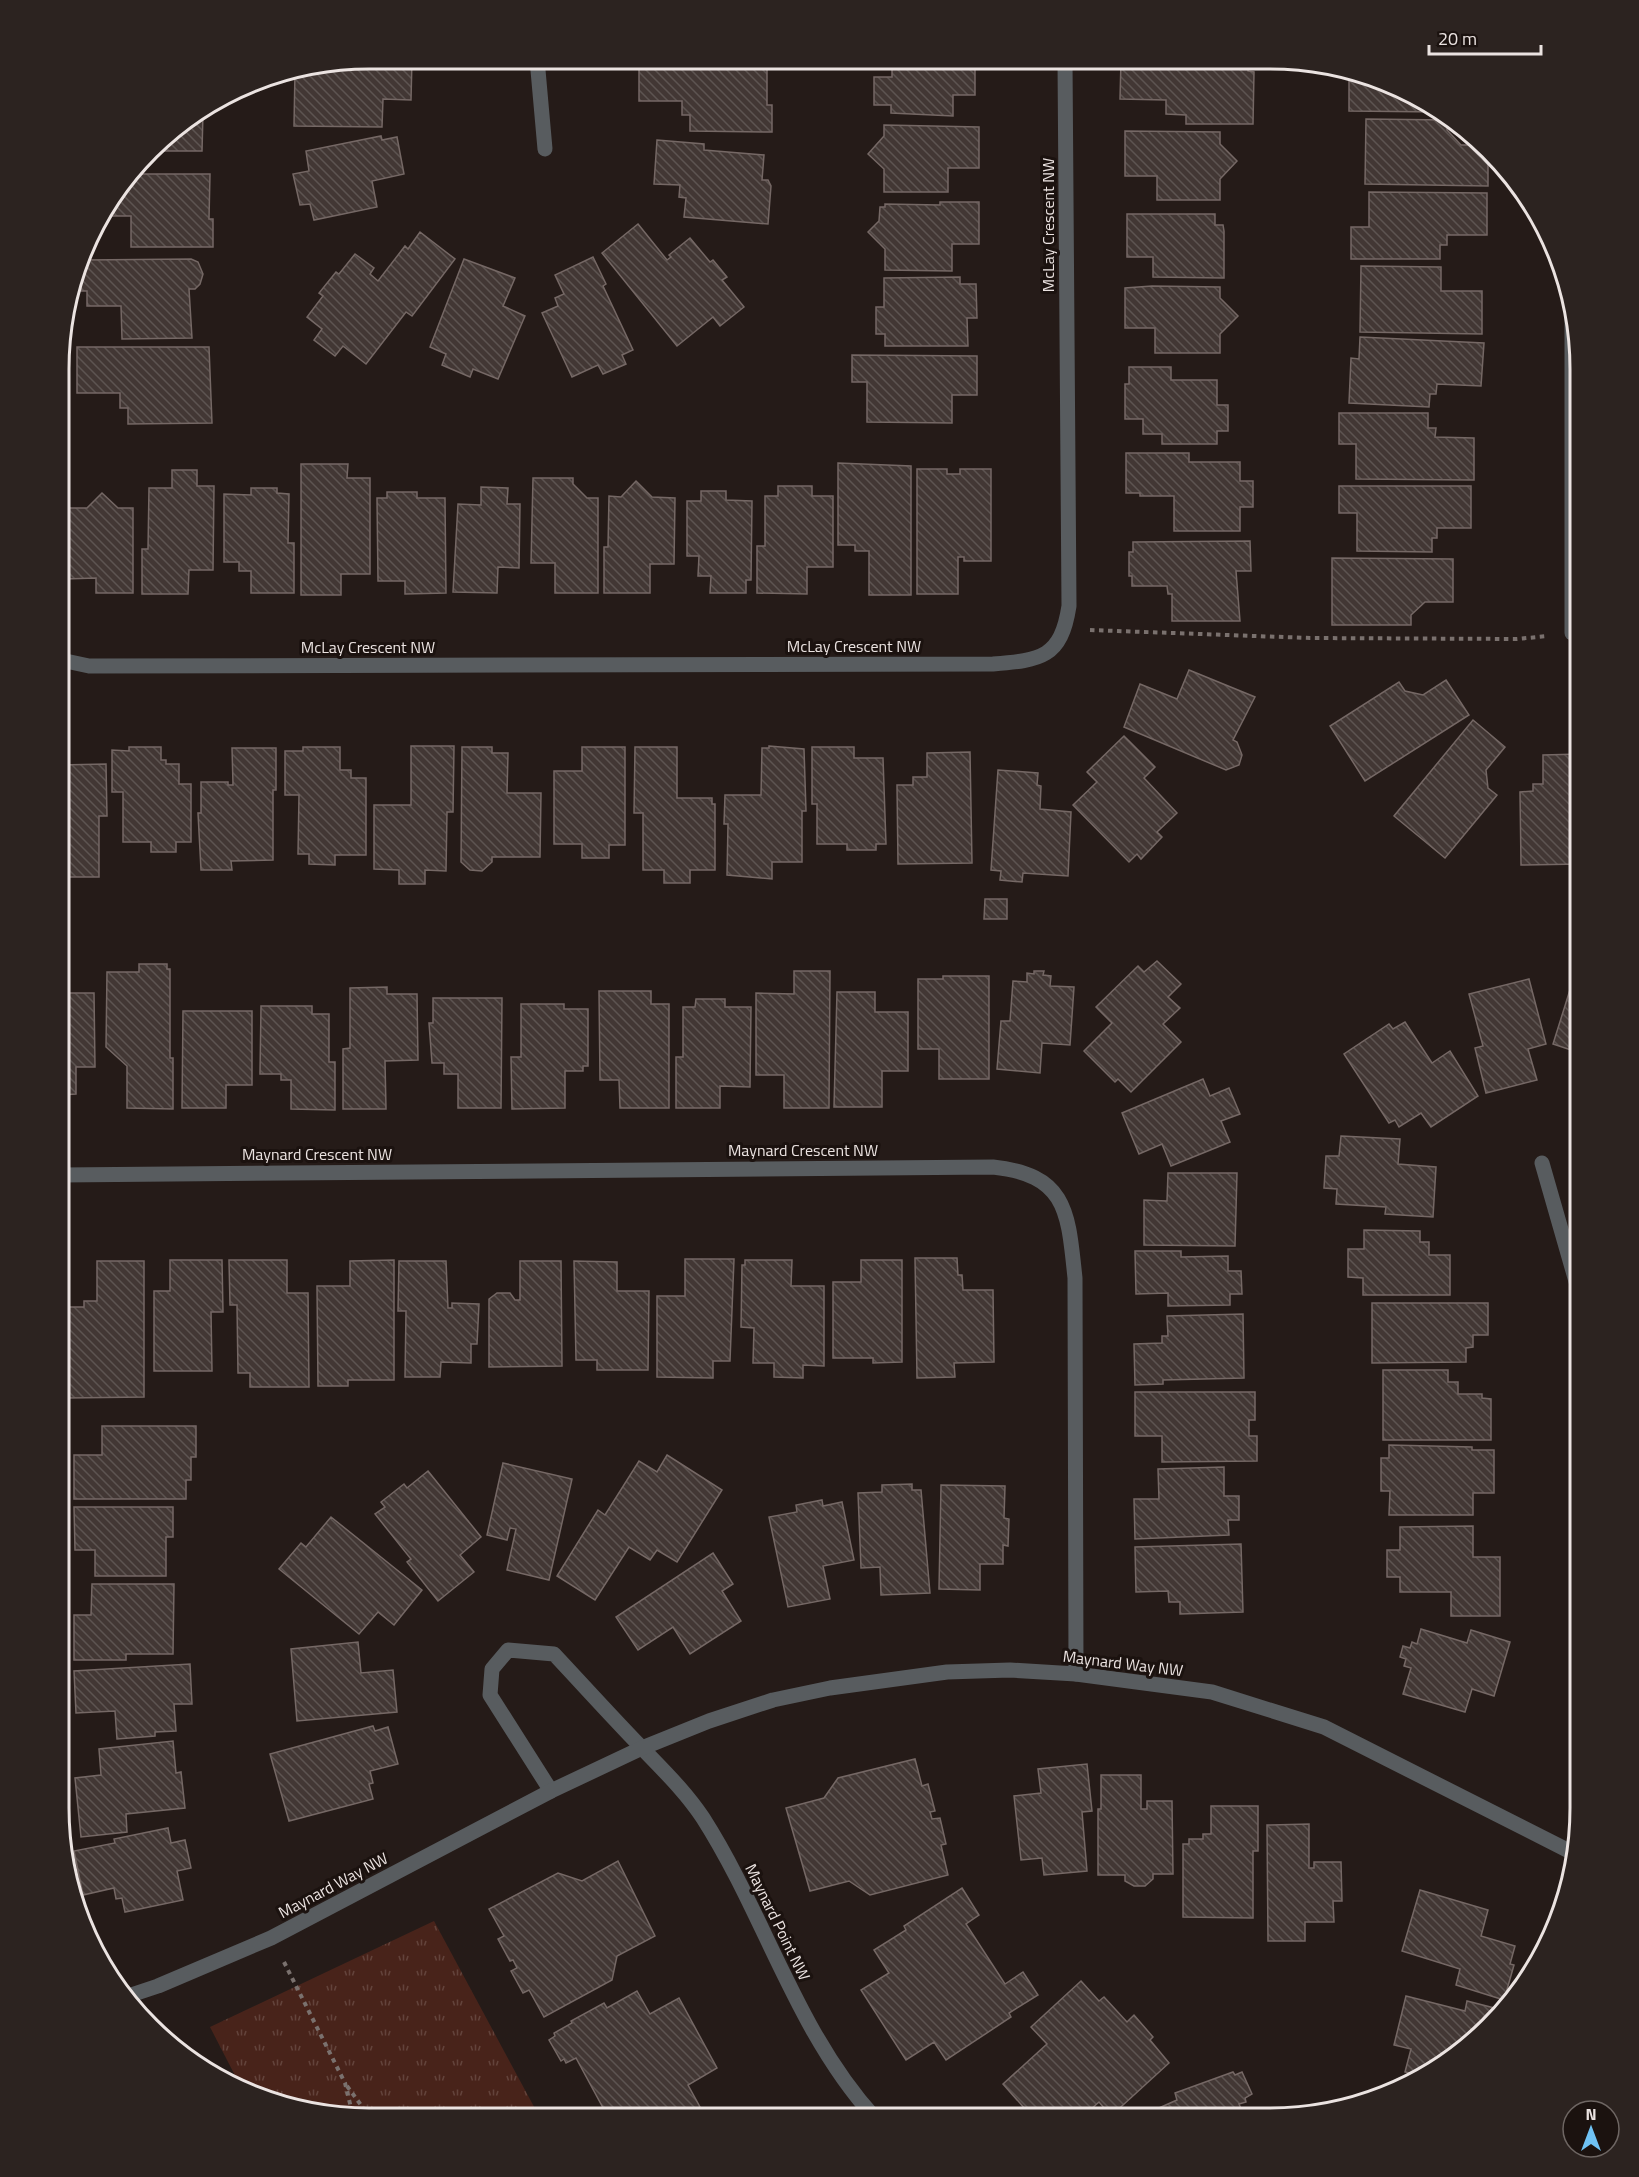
<svg xmlns="http://www.w3.org/2000/svg" width="1639" height="2177" font-family="'Titillium Web',sans-serif">
<style>
.park{fill:url(#park-tufts)}
.building{fill:url(#building-back-hatch);stroke:#756865;stroke-width:1.5}
.lines{fill:none;stroke-linecap:round;stroke-linejoin:round}
.path{stroke:#7a716e;stroke-width:4;stroke-dasharray:4.5 4.5;stroke-linecap:butt}
.minor{stroke:#585c5f;stroke-width:15}
.labels{text-anchor:middle;dominant-baseline:central;stroke-width:6;stroke-linejoin:round;paint-order:stroke}
.street-label{font-size:16px;fill:#ebe3e1;stroke:#1b120f}
.rim{fill:none;stroke:#ebe3e1;stroke-width:3}
</style>
<defs>
<pattern id="park-tufts" width="24" height="20" patternUnits="userSpaceOnUse" patternTransform="scale(1.5)"><rect width="24" height="20" fill="#48231a"/><path d="M3 7l-1-3M5 7V3M7 7l1-3M15 17l-1-3M17 17v-4M19 17l1-3" fill="none" stroke="#63433b"/></pattern>
<pattern id="building-back-hatch" width="6" height="6" patternUnits="userSpaceOnUse" patternTransform="scale(1.5)"><rect width="6" height="6" fill="#423734"/><path d="M-1 5l2 2M0 0l6 6M5-1l2 2" fill="none" stroke="#5d5451"/></pattern>
</defs>
<rect width="100%" height="100%" fill="#251b18"/>
<polygon class="park" points="434,1921 539,2116 329,2116 243,2091 210,2027"/>
<g class="building">
<polygon points="369,58 412,59 411,100 383,99 382,127 294,126 295,71"/>
<polygon points="639,59 767,60 767,105 772,105 772,132 690,131 690,115 682,115 682,101 639,101"/>
<polygon points="892,60 975,60 975,95 953,95 953,116 891,113 891,105 874,105 874,77 892,77"/>
<polygon points="1121,61 1249,61 1248,71 1254,72 1253,124 1186,124 1186,115 1166,114 1166,100 1120,99"/>
<polygon points="1366,76 1388,82 1439,109 1439,112 1349,111 1349,80 1366,80"/>
<polygon points="203,113 202,151 152,151 165,135"/>
<polygon points="1366,119 1447,120 1447,130 1461,145 1482,145 1488,151 1488,186 1365,184"/>
<polygon points="884,125 979,127 979,168 948,168 948,192 884,192 884,169 868,154 884,136"/>
<polygon points="1125,131 1220,132 1220,144 1237,161 1220,179 1220,200 1157,200 1157,176 1125,176"/>
<polygon points="381,136 382,140 397,137 404,174 372,181 377,207 314,220 310,204 300,205 293,174 309,171 306,151"/>
<polygon points="657,140 704,144 704,150 764,155 762,180 768,180 771,186 768,224 684,217 686,198 679,197 680,185 654,184"/>
<polygon points="133,174 210,174 209,219 213,219 213,247 131,247 131,216 99,216"/>
<polygon points="1369,192 1487,193 1487,235 1447,235 1447,245 1440,245 1440,259 1351,259 1351,227 1369,227"/>
<polygon points="940,202 979,202 979,244 952,244 952,271 885,270 885,249 868,232 879,221 880,207 885,207 885,204 940,205"/>
<polygon points="1127,214 1215,214 1215,225 1223,225 1224,231 1224,278 1153,277 1153,257 1127,257"/>
<polygon points="638,224 667,260 671,257 669,255 690,238 710,262 713,260 727,277 722,280 744,307 720,326 713,317 677,346 602,253"/>
<polygon points="420,232 455,259 412,316 406,312 366,364 343,346 335,356 314,340 322,329 307,317 323,296 319,293 336,272 339,274 355,254 374,268 370,274 378,281 405,246 408,249"/>
<polygon points="593,257 606,284 603,286 633,350 622,355 626,364 603,374 598,365 572,377 542,313 558,306 555,298 564,294 555,275"/>
<polygon points="191,259 198,262 203,274 200,284 195,289 189,289 192,338 122,339 121,306 87,306 87,291 81,291 81,270 84,260"/>
<polygon points="464,259 515,278 503,306 525,316 498,379 473,369 470,377 442,365 446,354 430,347"/>
<polygon points="1361,266 1441,267 1441,291 1482,291 1482,334 1360,332"/>
<polygon points="960,277 960,284 976,284 977,318 967,318 968,346 885,346 885,334 876,334 876,307 884,307 884,278"/>
<polygon points="1152,286 1220,287 1220,298 1238,316 1220,334 1220,353 1155,353 1155,328 1125,328 1125,288"/>
<polygon points="1360,337 1484,343 1481,386 1437,384 1436,394 1430,394 1429,407 1349,403 1351,358 1359,359"/>
<polygon points="77,347 209,347 212,423 128,424 128,408 120,408 120,393 77,393"/>
<polygon points="852,355 977,356 977,395 952,395 952,423 867,422 867,382 852,382"/>
<polygon points="1129,367 1171,367 1171,380 1217,380 1217,405 1228,405 1228,431 1217,431 1217,444 1162,444 1162,434 1143,434 1143,419 1125,419 1125,384 1129,384"/>
<polygon points="1339,413 1428,413 1428,428 1436,428 1435,437 1474,438 1474,480 1356,479 1356,444 1339,444"/>
<polygon points="1126,453 1189,453 1189,462 1240,462 1240,481 1253,481 1253,507 1240,507 1240,531 1174,531 1174,496 1140,496 1140,493 1126,493"/>
<polygon points="838,463 911,466 911,595 869,595 869,551 855,551 855,545 838,545"/>
<polygon points="301,464 348,464 347,478 370,478 370,574 341,574 341,595 301,595"/>
<polygon points="917,469 947,469 947,474 960,474 960,469 991,469 991,561 964,561 964,557 958,557 958,594 917,594"/>
<polygon points="172,470 197,470 197,486 214,486 213,570 189,570 188,594 142,594 142,549 148,549 149,488 172,488"/>
<polygon points="533,478 573,478 573,484 587,498 598,498 598,593 555,593 555,563 531,563"/>
<polygon points="636,481 652,497 675,498 674,564 650,564 650,593 604,593 604,547 608,547 609,496 621,497"/>
<polygon points="778,486 812,486 812,496 833,496 833,567 807,567 807,594 757,593 757,546 765,546 765,496 778,496"/>
<polygon points="1339,486 1471,486 1471,528 1437,528 1437,538 1432,538 1432,552 1357,551 1357,513 1339,513"/>
<polygon points="481,487 508,488 507,504 520,504 519,568 498,567 497,593 453,592 458,504 481,505"/>
<polygon points="251,488 277,488 277,493 289,494 288,543 294,543 294,593 251,593 251,571 239,571 239,562 224,562 224,494 251,495"/>
<polygon points="701,491 726,491 726,500 752,501 751,580 746,580 746,593 710,593 711,576 698,576 699,556 687,556 687,501 701,501"/>
<polygon points="387,492 417,492 417,498 445,498 446,593 405,594 405,581 378,581 377,498 387,498"/>
<polygon points="102,493 118,508 133,508 133,593 96,593 96,578 65,579 65,508 87,508"/>
<polygon points="1250,541 1251,571 1236,571 1240,621 1172,621 1172,594 1168,594 1167,586 1132,586 1132,576 1129,576 1129,552 1133,552 1133,542"/>
<polygon points="1332,558 1453,559 1453,602 1425,602 1411,615 1411,625 1332,625"/>
<polygon points="1189,670 1255,697 1233,740 1237,742 1242,755 1239,765 1226,770 1124,727 1140,684 1177,699"/>
<polygon points="1446,680 1469,715 1365,781 1330,726 1399,682 1405,691 1423,695"/>
<polygon points="1473,720 1505,747 1486,770 1488,788 1497,795 1445,858 1394,816"/>
<polygon points="1124,736 1155,767 1144,778 1177,813 1157,832 1162,837 1141,859 1137,854 1129,862 1073,805 1097,782 1087,772"/>
<polygon points="411,746 454,746 453,812 447,812 446,871 425,870 425,884 399,884 399,870 374,869 374,805 411,805"/>
<polygon points="769,746 804,749 806,811 802,811 802,862 772,862 772,879 727,875 728,824 724,824 725,795 761,795 762,748 769,748"/>
<polygon points="129,747 161,747 161,760 166,760 166,764 179,764 179,784 191,784 191,842 176,842 176,852 151,852 151,842 123,842 123,792 112,792 112,750 129,751"/>
<polygon points="303,747 340,747 340,770 351,770 351,778 366,778 366,855 335,855 335,865 309,864 309,854 298,854 299,795 285,795 285,751 303,751"/>
<polygon points="462,747 492,747 492,753 508,753 507,793 541,793 540,857 492,857 492,862 482,871 470,870 461,862"/>
<polygon points="582,747 625,747 625,845 609,845 609,858 582,858 582,844 554,844 554,771 582,771"/>
<polygon points="635,747 677,747 677,798 712,798 712,804 715,804 715,870 690,870 690,883 664,883 664,870 643,870 643,813 634,813"/>
<polygon points="812,747 854,747 854,758 883,758 886,844 876,844 876,850 847,850 847,844 817,844 817,804 812,804"/>
<polygon points="232,748 276,748 276,790 273,790 273,860 231,861 232,870 201,870 198,813 201,813 201,782 228,782 228,785 233,785"/>
<polygon points="970,752 972,863 898,864 897,785 913,785 913,777 927,777 927,753"/>
<polygon points="1580,754 1580,864 1521,865 1520,792 1533,791 1533,784 1543,784 1543,755"/>
<polygon points="106,764 107,816 99,816 99,877 60,877 60,765"/>
<polygon points="998,770 1038,773 1037,785 1041,786 1040,809 1071,812 1068,876 1023,873 1022,882 1000,880 1001,871 991,870"/>
<polygon points="985,899 1007,899 1007,919 984,919"/>
<polygon points="1157,961 1181,984 1168,997 1180,1008 1163,1024 1181,1042 1131,1092 1118,1079 1115,1082 1084,1051 1112,1023 1096,1007 1138,966 1144,972"/>
<polygon points="139,964 167,964 167,969 170,969 170,1058 173,1058 173,1109 127,1108 127,1066 106,1047 107,972 139,972"/>
<polygon points="794,971 830,971 829,1108 784,1108 784,1075 756,1075 756,993 794,994"/>
<polygon points="1034,971 1044,971 1043,975 1051,976 1050,986 1074,987 1070,1045 1042,1043 1040,1073 997,1069 1001,1021 1010,1021 1013,981 1027,982 1027,973 1034,974"/>
<polygon points="943,976 989,976 989,1079 939,1079 939,1049 918,1049 918,979 943,979"/>
<polygon points="1574,977 1580,979 1580,1053 1553,1044"/>
<polygon points="1529,979 1546,1044 1528,1049 1537,1080 1486,1093 1475,1048 1483,1046 1469,994"/>
<polygon points="387,987 387,994 417,994 418,1060 385,1061 386,1109 343,1109 343,1049 350,1048 350,988"/>
<polygon points="599,991 651,991 651,1004 669,1004 669,1108 620,1108 619,1080 600,1080"/>
<polygon points="837,992 875,992 875,1012 908,1012 908,1071 882,1071 882,1107 834,1107"/>
<polygon points="60,993 94,993 95,1067 76,1067 76,1094 60,1095"/>
<polygon points="433,998 502,998 501,1108 458,1108 458,1074 444,1074 444,1063 432,1063 429,1023 433,1023"/>
<polygon points="696,999 725,999 725,1007 751,1007 750,1087 720,1086 720,1108 676,1108 676,1057 683,1057 683,1007 695,1007"/>
<polygon points="521,1004 564,1004 564,1009 588,1009 588,1066 583,1066 583,1071 565,1071 565,1108 512,1109 511,1057 521,1057"/>
<polygon points="261,1006 312,1006 312,1014 329,1014 329,1062 335,1062 335,1110 291,1109 291,1080 281,1080 281,1074 260,1074"/>
<polygon points="183,1011 252,1011 252,1085 226,1085 226,1108 182,1108"/>
<polygon points="1405,1022 1432,1063 1450,1051 1478,1096 1431,1127 1421,1113 1399,1127 1395,1120 1389,1123 1344,1054 1389,1024 1393,1029"/>
<polygon points="1580,1056 1580,1084 1572,1082"/>
<polygon points="1203,1079 1210,1096 1229,1088 1240,1114 1221,1121 1230,1142 1171,1166 1162,1144 1139,1154 1122,1113"/>
<polygon points="1341,1136 1400,1139 1398,1164 1436,1167 1433,1217 1385,1214 1386,1207 1336,1204 1337,1189 1324,1188 1326,1156 1339,1156"/>
<polygon points="1168,1173 1237,1173 1235,1246 1144,1245 1144,1200 1167,1201"/>
<polygon points="1364,1230 1420,1231 1420,1242 1429,1242 1429,1255 1450,1255 1450,1295 1363,1295 1363,1278 1348,1277 1348,1249 1364,1249"/>
<polygon points="1135,1251 1181,1251 1181,1257 1228,1256 1228,1271 1241,1271 1242,1294 1230,1294 1230,1305 1168,1306 1168,1293 1136,1294"/>
<polygon points="915,1258 957,1258 958,1275 962,1275 963,1290 993,1290 994,1362 954,1363 955,1377 917,1378"/>
<polygon points="685,1259 734,1259 730,1361 713,1361 713,1378 657,1377 657,1296 685,1296"/>
<polygon points="170,1260 222,1260 223,1312 211,1312 212,1371 154,1371 154,1291 170,1291"/>
<polygon points="229,1260 287,1260 287,1293 308,1293 309,1387 250,1387 250,1373 238,1373 237,1305 230,1305"/>
<polygon points="394,1260 394,1380 348,1380 348,1386 318,1386 317,1286 350,1286 350,1261"/>
<polygon points="745,1260 792,1260 791,1286 824,1286 824,1366 803,1365 803,1378 774,1377 774,1363 753,1363 754,1328 741,1327 742,1265 745,1265"/>
<polygon points="861,1260 902,1260 902,1362 873,1363 873,1358 833,1358 833,1282 861,1282"/>
<polygon points="97,1261 144,1261 144,1397 67,1398 67,1307 84,1307 84,1301 97,1301"/>
<polygon points="399,1261 446,1261 448,1308 452,1308 452,1303 479,1304 477,1344 471,1344 471,1363 441,1362 440,1377 405,1377 406,1311 398,1311"/>
<polygon points="520,1261 561,1261 562,1366 489,1367 489,1299 497,1293 510,1293 515,1300 520,1300"/>
<polygon points="574,1261 617,1262 617,1291 649,1291 648,1370 597,1370 597,1360 576,1360"/>
<polygon points="1372,1303 1488,1303 1488,1335 1473,1335 1473,1347 1466,1348 1466,1362 1372,1363"/>
<polygon points="1243,1314 1244,1378 1163,1380 1163,1384 1135,1385 1134,1344 1162,1343 1162,1336 1168,1336 1167,1316"/>
<polygon points="1383,1370 1448,1370 1448,1382 1458,1382 1458,1394 1482,1394 1482,1398 1491,1399 1491,1440 1383,1440"/>
<polygon points="1135,1392 1255,1392 1255,1420 1249,1420 1249,1436 1257,1436 1257,1461 1162,1462 1162,1436 1135,1436"/>
<polygon points="102,1426 196,1426 196,1457 191,1457 191,1480 186,1480 186,1499 74,1499 74,1455 102,1455"/>
<polygon points="1389,1445 1472,1447 1472,1450 1494,1450 1494,1493 1473,1493 1473,1515 1389,1515 1390,1491 1381,1491 1381,1458 1389,1458"/>
<polygon points="667,1455 722,1490 677,1562 657,1550 650,1560 629,1547 595,1600 557,1576 598,1510 605,1515 639,1461 657,1472"/>
<polygon points="503,1463 572,1479 549,1580 507,1570 516,1529 510,1528 507,1540 487,1535"/>
<polygon points="1224,1467 1224,1496 1239,1496 1239,1520 1228,1520 1229,1535 1135,1539 1134,1499 1159,1499 1158,1469"/>
<polygon points="428,1471 481,1537 460,1555 474,1572 438,1601 407,1562 411,1559 375,1514 385,1507 381,1502 404,1484 407,1488"/>
<polygon points="912,1484 912,1490 921,1490 930,1593 881,1595 880,1567 861,1568 858,1493 882,1492 882,1485"/>
<polygon points="941,1485 1005,1486 1004,1518 1009,1519 1008,1546 1003,1545 1003,1564 980,1564 980,1590 939,1589"/>
<polygon points="822,1500 823,1506 842,1502 854,1560 823,1566 830,1599 788,1607 769,1517 797,1512 796,1505"/>
<polygon points="74,1507 173,1507 173,1537 166,1537 166,1576 95,1576 95,1550 75,1550"/>
<polygon points="331,1517 422,1590 394,1625 378,1612 359,1634 279,1569 301,1543 306,1547"/>
<polygon points="1473,1526 1473,1557 1500,1557 1500,1616 1451,1616 1451,1592 1400,1592 1400,1577 1387,1577 1387,1550 1400,1550 1400,1527"/>
<polygon points="1241,1544 1243,1612 1180,1614 1180,1602 1169,1602 1168,1591 1136,1592 1135,1547"/>
<polygon points="713,1553 733,1584 722,1591 741,1621 690,1654 673,1627 638,1650 616,1617"/>
<polygon points="92,1584 174,1584 173,1654 126,1654 126,1660 74,1660 74,1615 91,1615"/>
<polygon points="1421,1629 1467,1643 1471,1630 1510,1642 1494,1696 1472,1689 1465,1712 1403,1694 1411,1668 1404,1666 1406,1659 1400,1657 1403,1646 1410,1648 1412,1642 1417,1644"/>
<polygon points="358,1642 361,1673 393,1670 397,1712 297,1721 291,1649"/>
<polygon points="190,1664 192,1704 174,1704 176,1731 155,1732 155,1736 117,1739 115,1711 76,1713 74,1671"/>
<polygon points="373,1726 375,1731 388,1727 398,1764 370,1771 373,1783 369,1784 373,1799 289,1821 270,1754"/>
<polygon points="173,1741 176,1773 181,1772 185,1808 126,1814 127,1832 81,1837 75,1778 101,1775 99,1749"/>
<polygon points="915,1759 922,1786 928,1784 935,1811 930,1812 932,1819 940,1818 946,1844 941,1845 948,1875 870,1895 849,1881 810,1891 786,1808 824,1798 838,1778"/>
<polygon points="1087,1764 1092,1811 1082,1812 1087,1871 1044,1875 1042,1858 1021,1860 1014,1796 1041,1793 1038,1769"/>
<polygon points="1101,1775 1141,1775 1141,1809 1147,1809 1147,1801 1172,1801 1173,1874 1153,1874 1153,1879 1145,1886 1134,1886 1125,1881 1125,1875 1098,1875 1098,1809 1101,1809"/>
<polygon points="1211,1806 1258,1806 1258,1851 1253,1851 1253,1918 1183,1917 1183,1844 1189,1844 1189,1839 1203,1839 1203,1834 1211,1834"/>
<polygon points="1309,1824 1309,1868 1314,1868 1314,1862 1341,1862 1342,1901 1333,1901 1334,1922 1305,1922 1305,1941 1268,1941 1267,1825"/>
<polygon points="168,1828 171,1843 185,1840 191,1868 177,1871 183,1900 125,1912 122,1898 116,1899 114,1888 83,1895 74,1851 115,1843 114,1839"/>
<polygon points="618,1861 655,1936 617,1956 612,1980 544,2017 529,1990 523,1993 511,1971 517,1968 513,1960 510,1961 498,1939 504,1936 489,1909 558,1873 582,1881"/>
<polygon points="962,1888 979,1915 966,1924 1005,1984 1023,1972 1038,1995 1009,2013 1011,2017 946,2060 934,2042 906,2060 861,1990 889,1973 874,1950 906,1930 904,1926"/>
<polygon points="1420,1890 1488,1910 1481,1936 1515,1946 1510,1964 1514,1965 1504,2000 1456,1985 1460,1969 1402,1951"/>
<polygon points="1081,1981 1099,2001 1104,1997 1127,2022 1134,2015 1153,2037 1150,2040 1169,2063 1111,2116 1099,2102 1081,2118 1033,2118 1003,2084 1047,2044 1031,2027"/>
<polygon points="637,1991 650,2014 679,1998 717,2068 688,2085 700,2107 681,2117 608,2117 576,2058 566,2063 564,2059 561,2061 549,2040 555,2036 554,2033 572,2023 571,2021 604,2003 607,2008"/>
<polygon points="1406,1996 1465,2011 1467,2001 1502,2010 1474,2042 1423,2076 1405,2072 1411,2049 1394,2045"/>
<polygon points="1233,2072 1235,2075 1242,2072 1252,2094 1245,2098 1246,2102 1239,2104 1245,2118 1144,2118 1143,2115 1177,2100 1175,2093"/>
<polygon points="750,2110 756,2117 742,2117"/>
</g>
<g class="lines">
<g class="path">
<polyline points="1090,630 1310,638 1517,639 1548,636"/>
<polyline points="284,1962 345,2083 353,2116"/>
<polyline points="347,2086 369,2116"/>
</g>
<g class="minor">
<polyline points="537,59 545,149"/>
<polyline points="1572,306 1572,633"/>
<path d="M61,660L89,666L993,664C1041,660 1061,658 1069,606L1065,61"/>
<polyline points="1542,1163 1577,1285 1580,1361"/>
<path d="M60,1175L993,1167C1068,1175 1068,1213 1075,1278L1076,1674"/>
<path d="M551,1791L490,1695L492,1669L508,1650L554,1654C583,1685 611,1716 641,1747C663,1770 685,1791 703,1818C765,1915 796,2031 874,2117"/>
<polyline points="125,1997 158,1986 271,1938 551,1791 642,1748 709,1721 773,1700 830,1688 947,1672 1010,1670 1076,1674 1212,1692 1324,1727 1575,1854"/>
</g>
</g>
<g class="labels">
<g class="street-label">
<text transform="translate(1048 225) rotate(-90)">McLay Crescent NW</text>
<text x="854" y="646">McLay Crescent NW</text>
<text x="368" y="647">McLay Crescent NW</text>
<text x="803" y="1150">Maynard Crescent NW</text>
<text x="317" y="1154">Maynard Crescent NW</text>
<text transform="translate(1123 1663) rotate(7)">Maynard Way NW</text>
<text transform="translate(333 1885) rotate(-28)">Maynard Way NW</text>
<text transform="translate(778 1922) rotate(64)">Maynard Point NW</text>
</g>
</g>
<path d="M0 0H1639V2177H0ZM369 69H1270A300 300 0 0 1 1570 369V1808A300 300 0 0 1 1270 2108H369A300 300 0 0 1 69 1808V369A300 300 0 0 1 369 69Z" fill="#2c2320" fill-rule="evenodd"/>
<path class="rim" d="M369 69H1270A300 300 0 0 1 1570 369V1808A300 300 0 0 1 1270 2108H369A300 300 0 0 1 69 1808V369A300 300 0 0 1 369 69Z"/>
<g transform="translate(1591 2129)"><circle r="28" fill="#1b120f" stroke="#6e6663" stroke-width="1.5"/>
<path d="M0-4.5L10 22L0 15L-10 22Z" fill="#6fc2f4"/>
<text y="-9" font-size="16" font-weight="bold" text-anchor="middle" fill="#ebe3e1">N</text>
</g>
<path d="M1429 45v9h112v-9" fill="none" stroke="#ebe3e1" stroke-width="3"/>
<text x="1438" y="45" font-size="18" fill="#ebe3e1" stroke="#1b120f" stroke-width="4.5" paint-order="stroke">20 m</text>
</svg>
